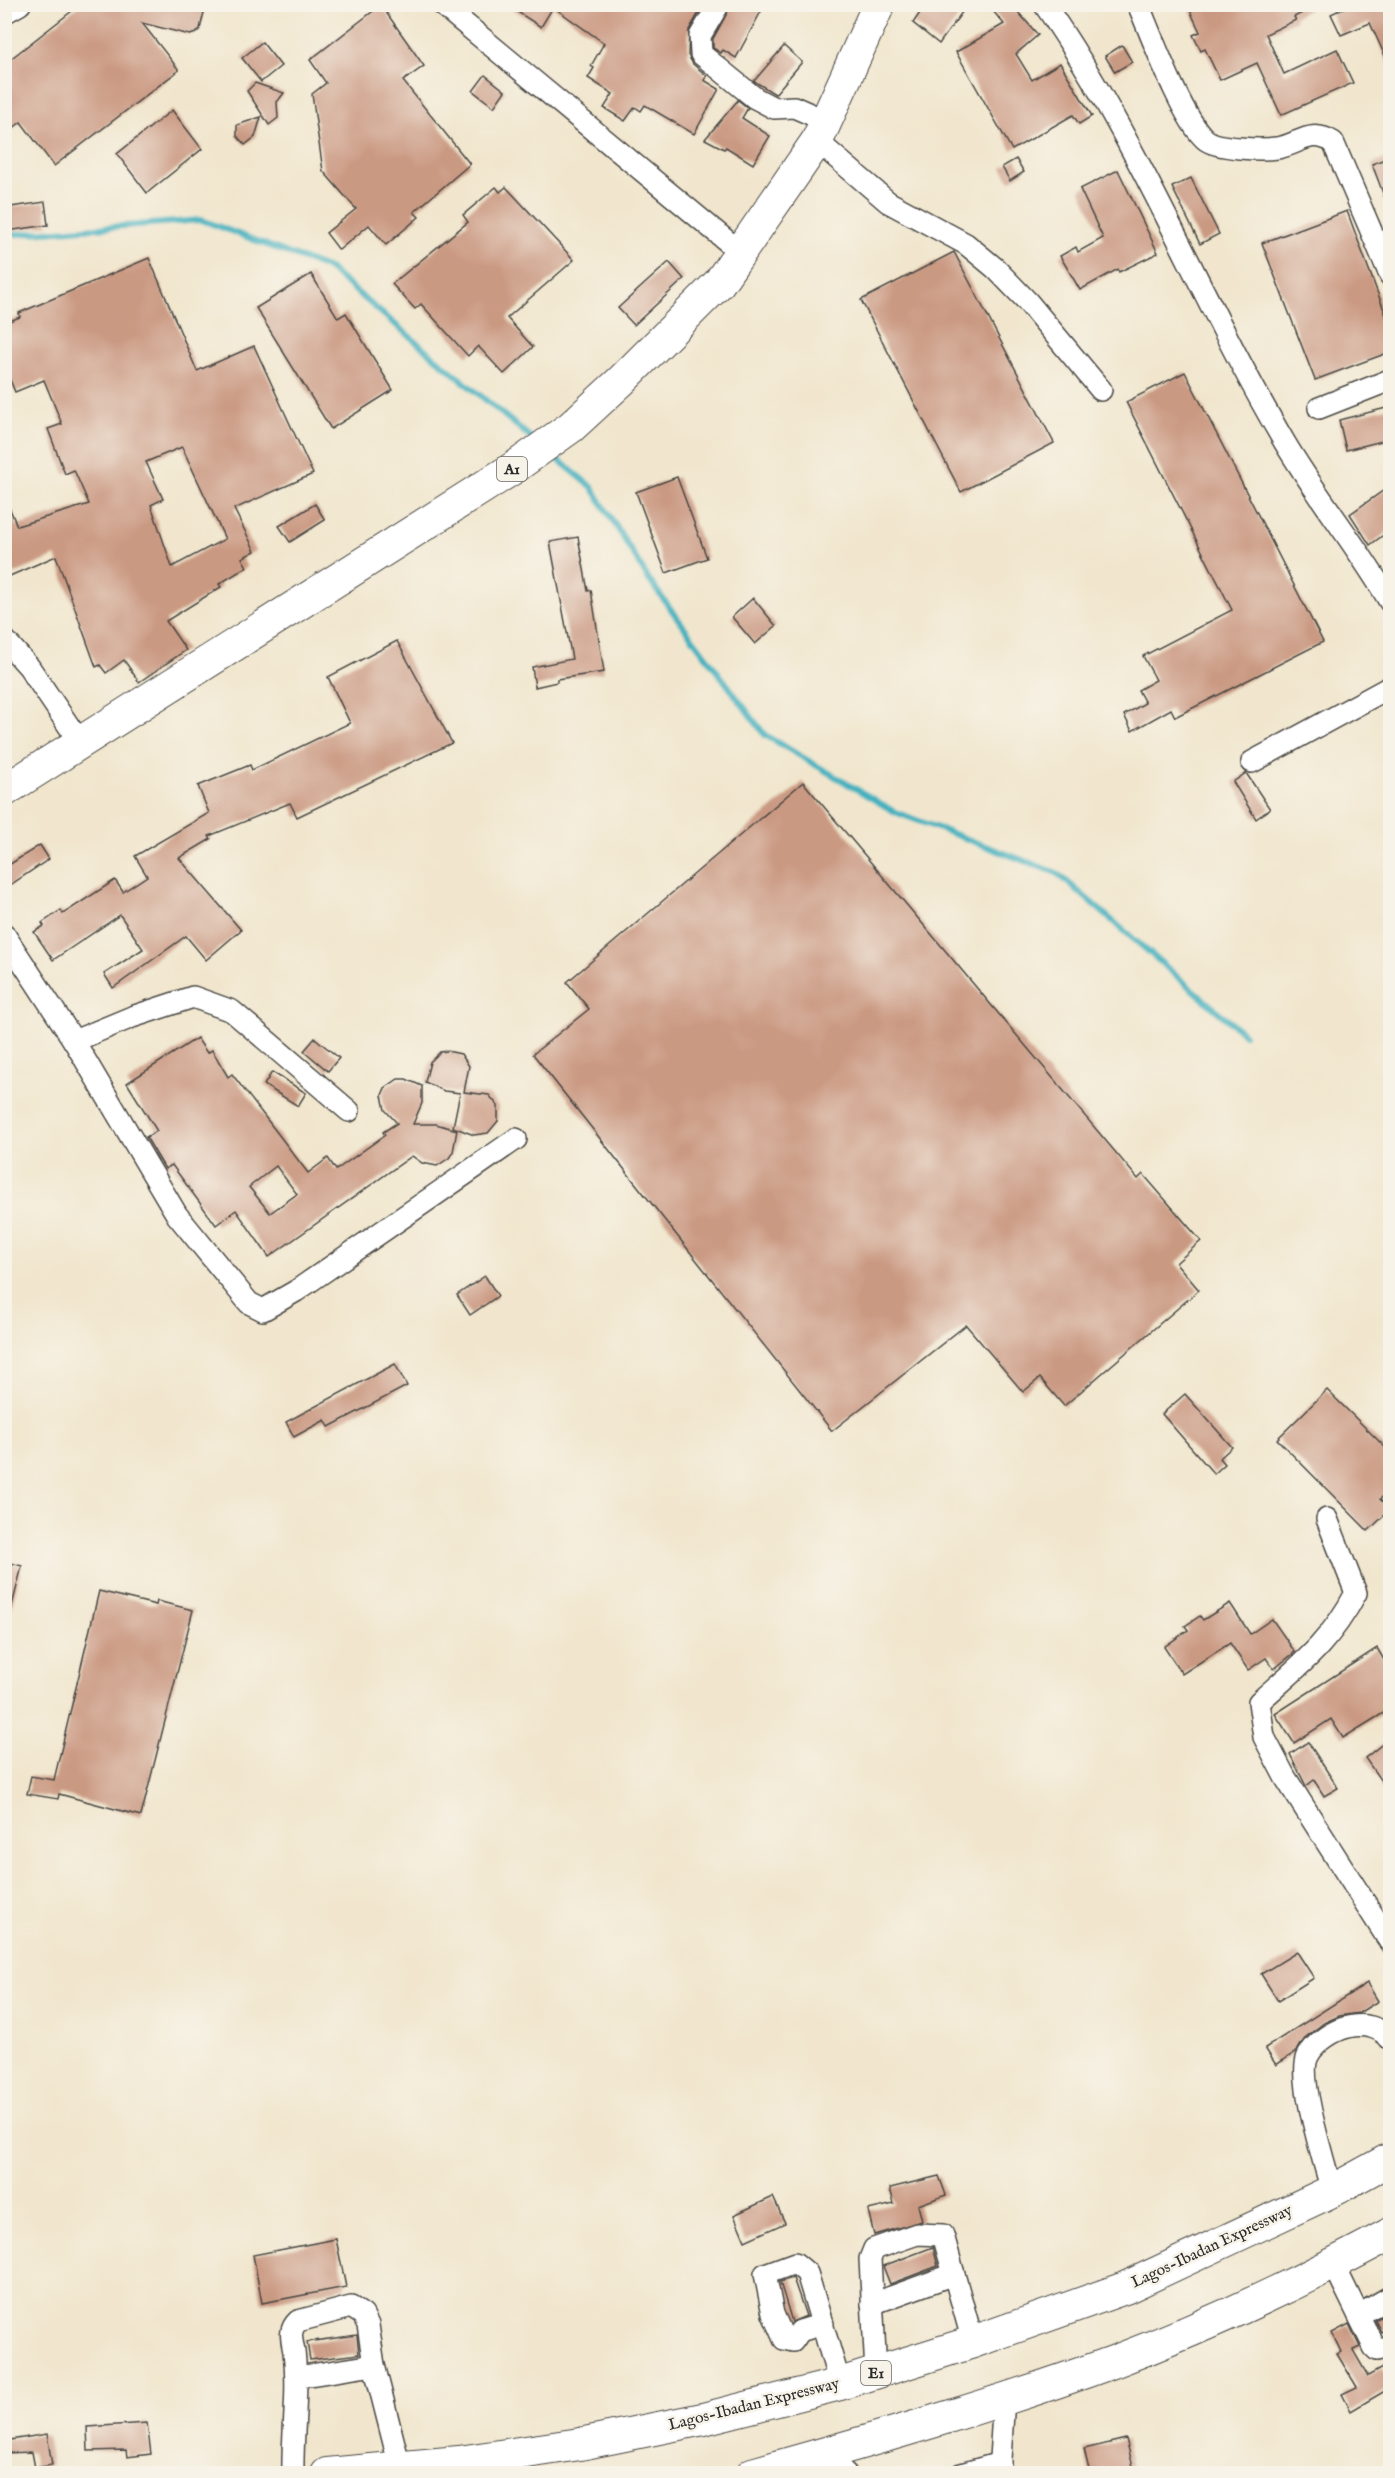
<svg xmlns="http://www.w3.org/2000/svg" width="1395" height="2478" font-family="'IM FELL English',serif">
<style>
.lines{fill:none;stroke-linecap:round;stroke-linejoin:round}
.stream{stroke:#43b1bf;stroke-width:6}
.building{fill:#ca9982;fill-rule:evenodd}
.minor-casing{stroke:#494743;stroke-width:24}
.highway-casing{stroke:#494743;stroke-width:34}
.minor{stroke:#fff;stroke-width:21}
.highway{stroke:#fff;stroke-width:32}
.labels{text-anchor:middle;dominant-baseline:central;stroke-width:5;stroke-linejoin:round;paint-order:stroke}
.shield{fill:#f7f3e8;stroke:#686764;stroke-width:1.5}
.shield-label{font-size:15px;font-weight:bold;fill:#2b2b2b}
.street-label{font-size:16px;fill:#2b2b2b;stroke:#f7f3e8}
</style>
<rect width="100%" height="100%" fill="#f7f3e8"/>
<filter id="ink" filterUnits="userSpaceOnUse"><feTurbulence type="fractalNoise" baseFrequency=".0167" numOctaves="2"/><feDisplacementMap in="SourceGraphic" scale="12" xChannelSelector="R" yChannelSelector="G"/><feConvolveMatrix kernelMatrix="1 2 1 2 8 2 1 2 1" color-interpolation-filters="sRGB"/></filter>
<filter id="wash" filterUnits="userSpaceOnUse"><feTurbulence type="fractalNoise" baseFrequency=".008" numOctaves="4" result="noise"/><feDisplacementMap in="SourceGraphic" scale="24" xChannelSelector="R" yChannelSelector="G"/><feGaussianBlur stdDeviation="1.35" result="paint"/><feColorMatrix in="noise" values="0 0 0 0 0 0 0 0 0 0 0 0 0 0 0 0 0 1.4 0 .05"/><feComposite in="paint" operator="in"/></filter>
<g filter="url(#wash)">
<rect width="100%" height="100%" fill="#f1e6cd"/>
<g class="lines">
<g class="stream">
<polyline points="4,235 202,220 329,269 536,442"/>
<polyline points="551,454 592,487 649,580 765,735 895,812 1057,873 1244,1034"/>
</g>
</g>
<g id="blocks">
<g class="building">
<polygon points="81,4 206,4 200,29 196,33 190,35 142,23 179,70 54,166 21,122 4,135 4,64"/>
<polygon points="505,4 704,4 689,30 688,55 693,64 707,76 704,80 719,89 694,134 645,105 641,111 635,107 625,121 604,108 613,94 588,78 594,68 591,66 604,43 553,7 541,27"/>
<polygon points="732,4 765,4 736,58 723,50 721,53 713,48 713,39"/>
<polygon points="926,4 968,4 939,44 913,23"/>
<polygon points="987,4 1011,4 1038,35 1016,54 1032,80 1060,63 1092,116 1079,124 1073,115 1012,150 956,52 1004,24"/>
<polygon points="1187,4 1320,4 1294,17 1296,20 1266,34 1284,74 1337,49 1353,83 1281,115 1257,63 1220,80 1205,49 1201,51 1193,35 1200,32"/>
<polygon points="1352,4 1386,4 1390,15 1390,67 1370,23 1341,35 1331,14"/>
<polygon points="381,5 424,66 403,81 470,164 414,212 419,217 386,245 369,225 339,250 326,233 356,209 323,171 312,94 326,83 310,60"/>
<polygon points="262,42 281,66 261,82 242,58"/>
<polygon points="1122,45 1132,62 1115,72 1105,56"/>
<polygon points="784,46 802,62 775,94 754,81"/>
<polygon points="485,75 505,91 494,107 473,91"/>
<polygon points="255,83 284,93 277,102 278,118 269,125 247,91"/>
<polygon points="738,100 748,108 742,118 770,136 753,164 726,147 724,149 705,139"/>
<polygon points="172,110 202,149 147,193 117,154"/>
<polygon points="261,117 255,137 245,145 237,136 237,125"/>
<polygon points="1390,157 1390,209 1389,209 1372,164"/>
<polygon points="1016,159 1024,172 1010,181 1002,167"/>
<polygon points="1118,170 1158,253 1119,272 1118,269 1080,290 1060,256 1076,247 1078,252 1103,238 1080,189"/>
<polygon points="1191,178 1219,234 1200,244 1172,187"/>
<polygon points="496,187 500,192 506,187 574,260 507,318 533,347 504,374 478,346 468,356 421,304 415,309 392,284 468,222 463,215"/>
<polygon points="45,202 48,225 7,231 4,208"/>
<polygon points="1347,211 1390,326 1390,352 1315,380 1262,243"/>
<polygon points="954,252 1054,443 961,492 861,300"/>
<path d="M149,258L197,371L254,346L313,474L234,509L255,551L242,558L247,567L219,584L221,587L166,621L186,650L139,682L124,660L106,673L100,665L96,667L56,556L5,578V497L17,526L89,504L74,470L65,474L48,429L62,424L44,380L15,392L4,365V323L20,317L19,313ZM182,447L225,539L172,567L151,505L163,499L146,462Z"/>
<polygon points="669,262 684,279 634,325 618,308"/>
<polygon points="311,274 338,318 346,313 393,390 331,429 256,308"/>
<polygon points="1185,372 1323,642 1175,717 1171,709 1132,731 1124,715 1145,703 1138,690 1156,680 1143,656 1232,610 1126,402"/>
<polygon points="1390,407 1390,439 1346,450 1339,420"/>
<polygon points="677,477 707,558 666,573 636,492"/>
<polygon points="1390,486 1390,530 1370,545 1350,514"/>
<polygon points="315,504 325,520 290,542 279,526"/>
<polygon points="578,537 588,591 591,590 604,672 557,679 557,682 535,687 532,667 572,659 550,542"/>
<polygon points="753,598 776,626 755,644 732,617"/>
<polygon points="397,641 452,743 297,817 290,803 209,836 211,839 179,858 241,930 206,960 186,936 113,988 104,974 143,949 120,915 53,960 34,932 44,926 42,923 61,910 63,914 115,880 123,892 147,876 135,856 209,813 198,786 250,765 252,770 350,723 328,677"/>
<polygon points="1246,773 1270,809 1256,819 1233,782"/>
<polygon points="803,782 1138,1179 1143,1174 1201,1241 1176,1263 1199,1290 1064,1406 1040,1378 1023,1392 966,1325 832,1431 533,1054 589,1009 567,982"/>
<polygon points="40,845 49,859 4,889 4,868"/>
<path d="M197,1038L207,1053L212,1050L228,1077L232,1074L308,1173L328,1158L336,1170L385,1135L383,1132L397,1123L385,1110L382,1095L385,1088L398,1079H406L422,1086V1103L413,1124H436L457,1130L453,1152L449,1158L437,1166L422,1163L412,1156L269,1257L236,1210L216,1225L172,1165L165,1169L146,1137L157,1131L127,1083ZM276,1166L297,1194L270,1213L249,1187Z"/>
<polygon points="315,1038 339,1058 328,1071 304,1051"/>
<polygon points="447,1051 461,1054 469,1066 464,1092 489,1095 498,1106 498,1121 488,1133 474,1135 453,1127 460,1093 444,1091 425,1082 430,1062 440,1052"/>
<polygon points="272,1072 306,1093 298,1106 264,1085"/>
<polygon points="485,1276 498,1296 470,1315 457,1295"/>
<polygon points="395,1364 407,1386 329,1427 325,1420 294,1437 286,1422"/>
<polygon points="1327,1390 1390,1452 1390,1489 1380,1499 1390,1510 1368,1531 1277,1439"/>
<polygon points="1185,1394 1232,1447 1220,1458 1225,1464 1214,1474 1162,1414"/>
<polygon points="4,1561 22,1566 10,1614 4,1614"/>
<polygon points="99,1591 156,1605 157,1601 193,1610 141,1816 59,1794 58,1799 27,1794 31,1776 54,1780"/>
<polygon points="1230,1603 1250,1634 1272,1619 1295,1652 1274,1669 1266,1658 1248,1670 1230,1643 1182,1674 1164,1647 1188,1630 1185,1626 1200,1616 1203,1620"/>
<polygon points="1377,1648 1390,1670 1390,1709 1343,1738 1331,1719 1294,1743 1275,1714"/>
<polygon points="1390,1738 1390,1794 1365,1758"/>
<polygon points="1308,1742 1338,1788 1324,1796 1314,1780 1306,1786 1290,1754"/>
<polygon points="1297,1952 1314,1978 1278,2001 1261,1974"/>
<polygon points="1367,1983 1378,2001 1359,2013 1339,2016 1324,2023 1306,2037 1296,2052 1276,2065 1265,2048"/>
<polygon points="939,2176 946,2195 918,2205 922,2221 874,2235 868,2210 894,2204 890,2188"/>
<polygon points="773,2197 785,2223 745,2241 734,2215"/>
<polygon points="336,2239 346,2287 262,2303 253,2255"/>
<polygon points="933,2247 938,2266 890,2284 883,2266"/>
<polygon points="793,2278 806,2316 792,2322 780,2282"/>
<polygon points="1390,2311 1390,2327 1381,2332 1375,2320"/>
<polygon points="1349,2324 1360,2347 1353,2350 1368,2376 1382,2368 1390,2385 1390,2388 1351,2411 1342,2394 1357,2387 1337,2354 1341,2352 1332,2333"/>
<polygon points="357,2335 359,2354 310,2360 307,2342"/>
<polygon points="147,2423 151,2454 127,2457 126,2450 88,2451 87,2427"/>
<polygon points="47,2434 52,2465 35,2468 32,2452 4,2453 4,2441"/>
<polygon points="1126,2439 1135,2474 1090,2474 1084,2449"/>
</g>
</g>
</g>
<g filter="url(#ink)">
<use href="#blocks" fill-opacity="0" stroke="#494743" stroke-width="1.5"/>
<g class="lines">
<g class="minor-casing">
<g id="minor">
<polyline points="441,4 739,251"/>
<polyline points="719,4 700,36 701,54 755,98 774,108 794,107 826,121"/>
<path d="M1044,4C1140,142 1200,299 1285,443C1317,497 1358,547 1390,602"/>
<path d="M1138,4C1152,37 1182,118 1205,139C1216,149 1262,150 1277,148C1299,145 1309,128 1333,142L1390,275"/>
<polyline points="4,13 20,4"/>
<polyline points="817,141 888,202 966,244 995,268 1027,301 1101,390"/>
<polyline points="1319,408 1390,380"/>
<polyline points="4,639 29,667 81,744"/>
<polyline points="1252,762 1390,687"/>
<polyline points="4,934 74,1041 177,1215 249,1303 263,1310 296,1291 516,1139"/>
<polyline points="74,1041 132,1017 193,997 232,1011 349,1111"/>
<path d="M1327,1519L1356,1593C1329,1644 1300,1665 1259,1702L1264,1737L1285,1777L1390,1942"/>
<path d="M1332,2191C1325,2165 1297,2078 1308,2056C1315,2042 1334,2030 1348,2027C1363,2023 1381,2027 1390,2039"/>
<polyline points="1334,2265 1374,2347 1377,2350 1390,2346"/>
<polyline points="872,2304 954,2274"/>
<polyline points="1359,2315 1390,2297"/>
<polyline points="823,2324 800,2331 793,2341 784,2339 773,2314 765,2274 795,2263 807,2273 840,2384"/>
<polyline points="876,2373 870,2259 874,2249 917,2234 943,2235 973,2342"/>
<polyline points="297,2377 374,2365"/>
<polyline points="824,2454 846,2474"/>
<path d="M293,2474C292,2433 299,2392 294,2352C292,2340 288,2330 298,2321L351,2307L363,2315L368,2325L374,2365L400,2467"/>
<polyline points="961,2474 1000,2463"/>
<polyline points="999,2474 1004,2398"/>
</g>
</g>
<g class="highway-casing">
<g id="highway">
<polyline points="4,791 515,467 571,427 621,381 719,283 817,141 879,4"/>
<polyline points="327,2474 459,2462 580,2444 703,2419 840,2384 973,2342 1125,2288 1332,2191 1390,2159"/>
<path d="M752,2474C873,2440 995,2405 1113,2362C1208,2326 1301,2282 1390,2234"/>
</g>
</g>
<use href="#minor" class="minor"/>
<use href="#highway" class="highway"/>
</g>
</g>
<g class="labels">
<g class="shield">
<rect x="497" y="457" width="30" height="24" rx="4.5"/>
<rect x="861" y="2361" width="30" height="24" rx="4.5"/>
</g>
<g class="shield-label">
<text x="512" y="469">A1</text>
<text x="876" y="2373">E1</text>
</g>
<g class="street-label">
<text transform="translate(1212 2247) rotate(-25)">Lagos-Ibadan Expressway</text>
<text transform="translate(754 2405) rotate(-14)">Lagos-Ibadan Expressway</text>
</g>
</g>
<rect width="1395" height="2478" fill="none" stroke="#f7f3e8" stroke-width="24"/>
</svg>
